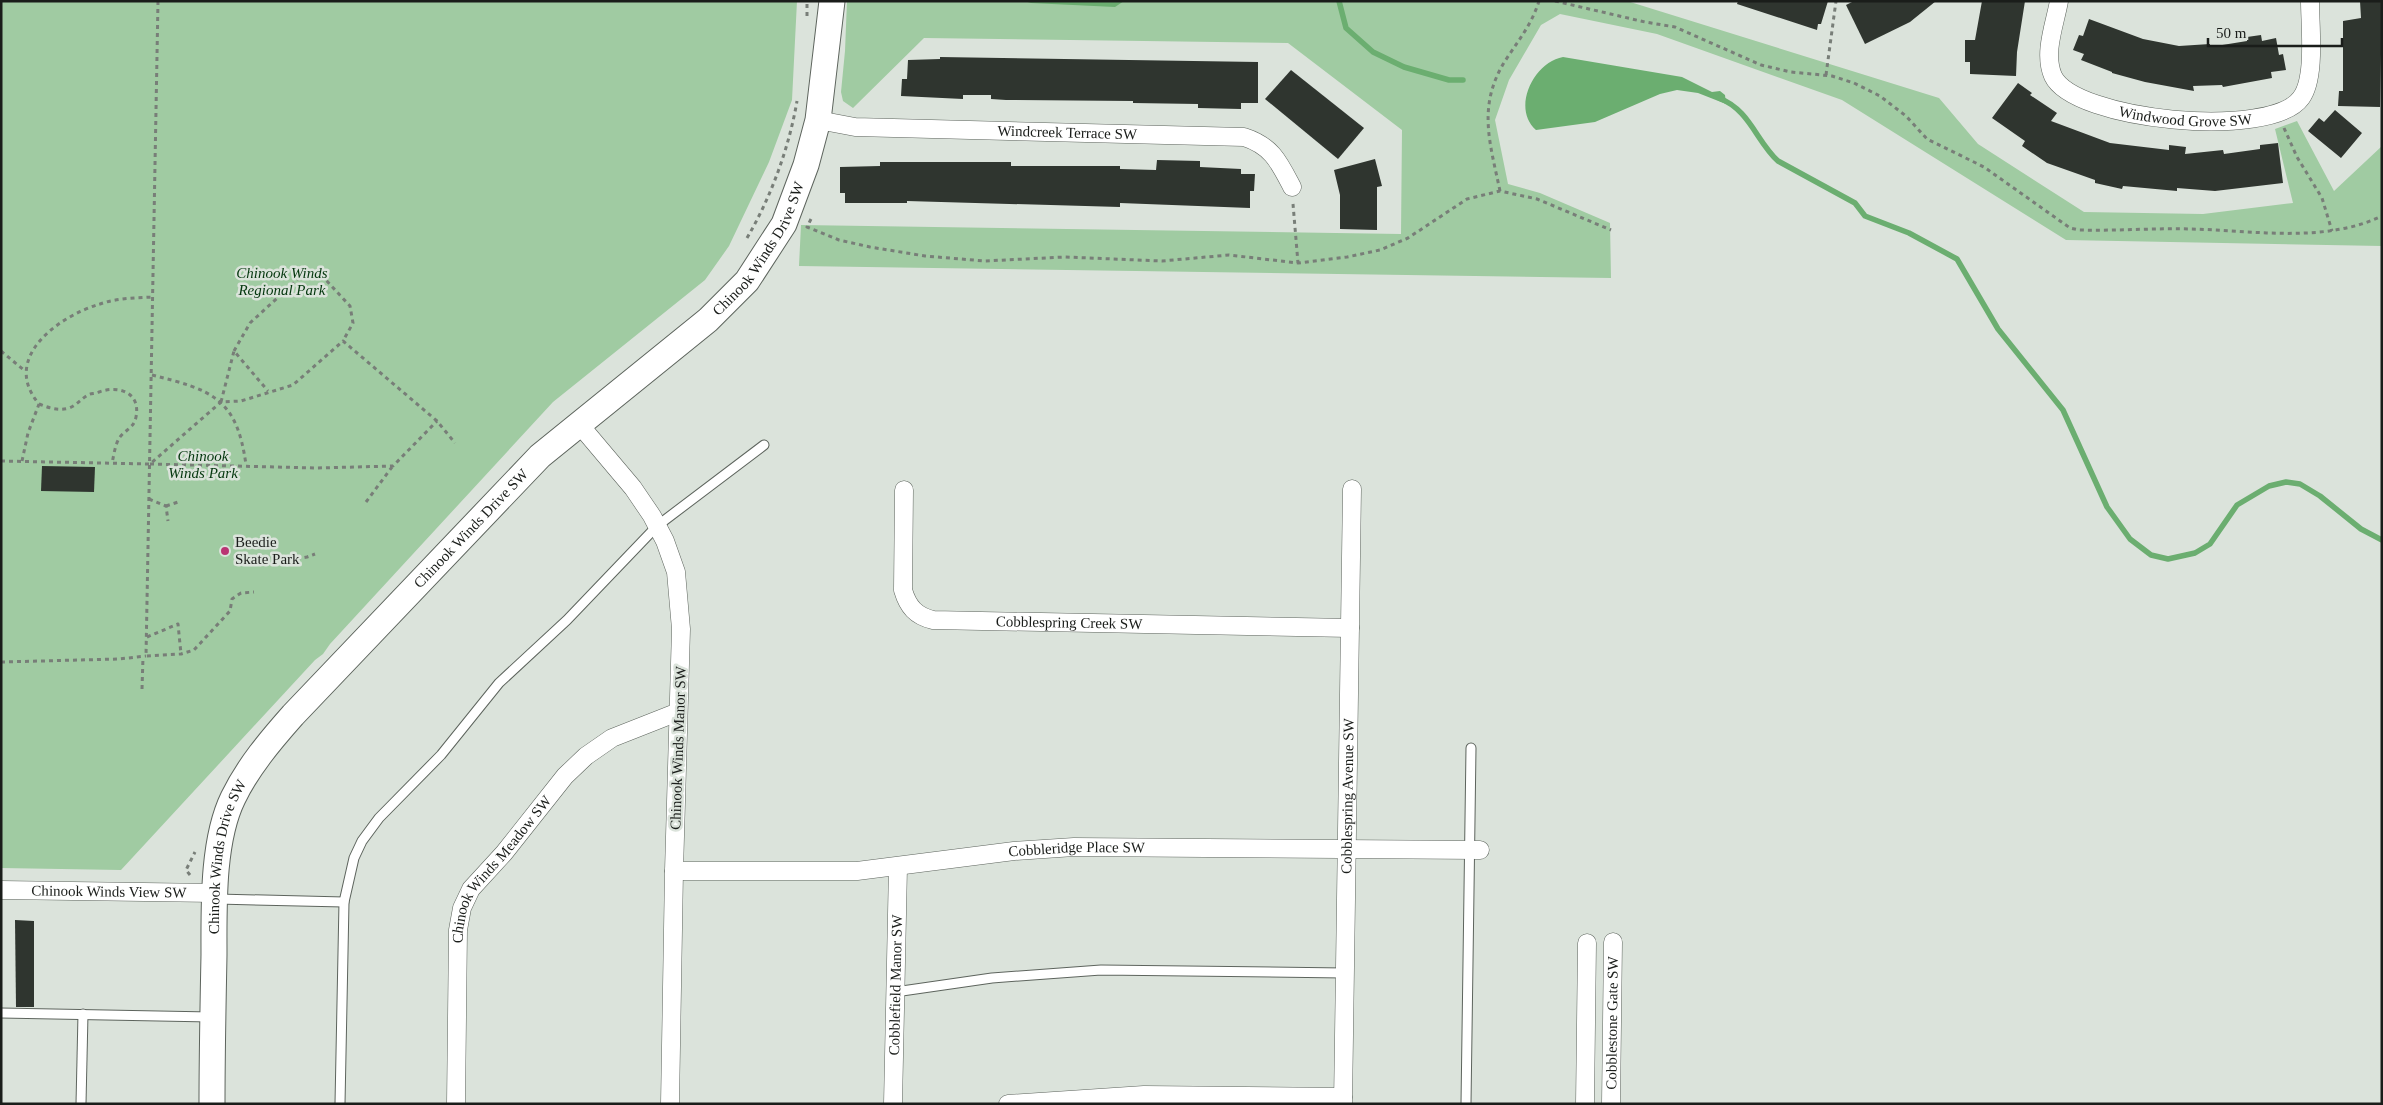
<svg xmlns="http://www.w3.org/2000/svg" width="2383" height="1105" font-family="Georgia,serif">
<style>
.green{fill:#a0cba2}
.water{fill:#6bae70}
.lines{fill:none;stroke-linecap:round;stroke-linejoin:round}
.stream{stroke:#6bae70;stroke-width:5.5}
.building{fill:#2f352f}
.lane-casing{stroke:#5d645d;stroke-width:11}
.street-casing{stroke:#5d645d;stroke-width:19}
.secondary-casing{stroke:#5d645d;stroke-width:27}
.path{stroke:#787e78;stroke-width:3;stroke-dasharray:4 4;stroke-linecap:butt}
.lane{stroke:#fff;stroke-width:9}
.street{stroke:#fff;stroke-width:18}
.secondary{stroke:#fff;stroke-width:25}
.poi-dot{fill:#ba3373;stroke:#dbe3db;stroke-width:2}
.labels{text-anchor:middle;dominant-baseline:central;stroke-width:5;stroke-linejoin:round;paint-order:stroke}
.street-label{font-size:15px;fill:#1a1d1a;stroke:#dbe3db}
.park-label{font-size:15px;font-style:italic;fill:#04370e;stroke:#dbe3db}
.poi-label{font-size:15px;fill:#1a1d1a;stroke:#dbe3db;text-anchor:start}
</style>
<rect width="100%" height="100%" fill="#dbe3db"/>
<g class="green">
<polygon points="1,1 797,1 792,100 769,162 729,246 705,280 553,402 330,644 323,654 315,660 121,870 1,868"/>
<polygon points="847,1 1627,1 1939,98 1978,144 2084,212 2203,214 2293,203 2275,129 2297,121 2334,191 2382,146 2382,246 2066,240 1842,100 1657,34 1560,14 1541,25 1509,80 1495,120 1508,184 1540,193 1610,223 1611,278 799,266 801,225 1401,234 1402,130 1288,43 924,38 853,108 843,101 841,92 845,51"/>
</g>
<g class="water">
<polygon points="1024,1 1124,1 1115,7 1031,3"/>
<path d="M1563,57L1682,77L1712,92L1720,91L1725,95L1726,104L1698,93L1677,90L1660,94L1595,122L1536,130C1511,108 1534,62 1563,57Z"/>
</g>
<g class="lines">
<g class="stream">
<polyline points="1339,1 1346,28 1373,52 1404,67 1449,80 1463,80"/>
<path d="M1719,98C1750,110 1756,141 1778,161L1855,203L1865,216L1909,233L1957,259L1998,329L2063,410L2107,507L2130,539L2151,555L2168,559L2195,553L2210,544L2237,505L2269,486L2286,482L2300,484L2320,496L2361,529L2382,540"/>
</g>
</g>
<g class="building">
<polygon points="1738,1 1828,1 1821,24 1818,24 1817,30 1737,4"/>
<polygon points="1854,1 1936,1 1910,22 1865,44 1846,5"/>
<polygon points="1982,1 2025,1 2017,52 2016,76 1970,74 1970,62 1965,62 1965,40 1975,40"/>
<polygon points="2360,1 2382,1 2380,107 2338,106 2339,91 2343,91 2343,21 2361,18"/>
<polygon points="2089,19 2143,39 2179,46 2210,44 2210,47 2247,41 2247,37 2261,35 2262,41 2276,38 2279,55 2283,54 2286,70 2271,72 2272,78 2223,87 2222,85 2193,86 2194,91 2145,82 2112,73 2112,72 2081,60 2084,54 2073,50 2079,35 2083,36"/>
<polygon points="940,57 1258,62 1258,103 1241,103 1241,109 1198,108 1198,104 1133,103 1133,101 1006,100 991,99 991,95 963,95 963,99 901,96 902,79 907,79 908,60 940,59"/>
<polygon points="1291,70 1364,128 1338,159 1265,99"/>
<polygon points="2018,83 2032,93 2030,95 2057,113 2051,121 2110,143 2169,150 2169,145 2186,147 2185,154 2223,150 2224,154 2260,149 2260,145 2278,143 2283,183 2215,191 2177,188 2177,191 2123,186 2122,189 2095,183 2095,180 2047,163 2022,146 2025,141 1992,118"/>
<polygon points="2335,110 2362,133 2341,158 2308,131 2319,118 2324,122"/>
<polygon points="1375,159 1382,186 1377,187 1377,230 1340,229 1340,195 1334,170"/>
<polygon points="1157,160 1200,161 1200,167 1241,169 1241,174 1255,174 1254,191 1250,191 1250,208 1120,203 1120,207 907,201 907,203 845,203 845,193 840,193 840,167 880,166 880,162 1011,162 1011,166 1120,166 1120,169 1156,170"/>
<polygon points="42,466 95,467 94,492 41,491"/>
<polygon points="15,920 34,921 34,1007 16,1007"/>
</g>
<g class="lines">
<g class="lane-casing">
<g id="lane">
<polyline points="217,899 344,902"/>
<polyline points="895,992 992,978 1101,970 1344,973"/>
<polyline points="1,1013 211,1017"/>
<polyline points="81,1104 83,1014"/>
<polyline points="340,1104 344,902 354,858 362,841 379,818 441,755 499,683 567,620 657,526 764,445"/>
<polyline points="1466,1104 1471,748"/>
</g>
</g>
<g class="street-casing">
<g id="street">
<path id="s1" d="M2059,1C2055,24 2043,53 2053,76C2074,121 2271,140 2301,98C2316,78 2310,27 2310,1"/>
<path id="s2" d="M818,120L855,127L1244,137C1272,146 1279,162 1292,187"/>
<polyline points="579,424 633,488 652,516 665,541 676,572 681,629 674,871 670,1104"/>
<path id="s3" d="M904,490L903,590C908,607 916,616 933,620L1350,628"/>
<path id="s4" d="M674,871H857L1014,851L1074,847L1480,850"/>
<path id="s5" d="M1,890L215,893"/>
<path id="s6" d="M456,1104L458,930L462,908L471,889L504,853L565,776L586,756L612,738L678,712"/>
<path id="s7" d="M893,1104L898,867"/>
<polyline points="1008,1104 1144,1095 1343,1097"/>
<path id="s8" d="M1343,1104L1352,489"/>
<polyline points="1585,1104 1587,943"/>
<path id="s9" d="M1611,1104L1613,942"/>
</g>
</g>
<g class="secondary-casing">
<g id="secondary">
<path id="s10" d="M212,1104C212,1054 213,1005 214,955C214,908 212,841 233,798C248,767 270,741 293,715L540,456L708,320L747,281L784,224L806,165L818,120L832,1"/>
</g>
</g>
<g class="path">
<polyline points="158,1 146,656 181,654 194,650 230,611 232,599 241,593 254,592"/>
<path d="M1555,1L1645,22L1675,27L1761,65L1791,72L1832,76L1854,83L1880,96L1906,116L1927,139L1984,167L2070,228L2079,230C2116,231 2153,228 2190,229C2252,230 2323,244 2382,216"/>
<polyline points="807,16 807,1"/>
<polyline points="1826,75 1836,1"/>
<polyline points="2284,128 2297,157 2322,198 2332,231"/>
<path d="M1500,191C1490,143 1477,106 1505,61C1518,41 1532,24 1539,1"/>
<polyline points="1293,204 1298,263"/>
<polyline points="811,219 807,227 839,240 870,247 925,256 985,261 1065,257 1162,261 1229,255 1298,263 1347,257 1380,250 1408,238 1467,199 1500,191 1537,199 1611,230"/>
<path d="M747,238C771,197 789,148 797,101"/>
<polyline points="1,351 25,371"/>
<polyline points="234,351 250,323 298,279 312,275 325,279 350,306 353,323 343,341"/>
<path d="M152,375C212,390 237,398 246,465"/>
<polyline points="221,402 234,351 268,391"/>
<path d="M39,404C49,408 58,411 69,408C77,405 81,399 88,395C91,393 95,394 99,392C118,385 141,392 136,417C134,428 125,430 120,437C115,444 114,455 112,463"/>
<polyline points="1,461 150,464 221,402 241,401 293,385 343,341 437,421 455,443"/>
<path d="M22,461L28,433L39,404C0,358 59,316 100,304C117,298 135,298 153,297"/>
<polyline points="150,464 317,468 393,466 437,421"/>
<polyline points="149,499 166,506 168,521"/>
<polyline points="366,502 392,467"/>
<polyline points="166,506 178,502"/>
<polyline points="273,563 307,557 315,554"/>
<polyline points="147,637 178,624 181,654"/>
<polyline points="1,662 119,659 146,656"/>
<polyline points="142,689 143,657"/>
<polyline points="190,875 186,870 195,852"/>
</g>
<use href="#lane" class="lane"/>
<use href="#street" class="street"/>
<use href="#secondary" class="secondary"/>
</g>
<circle class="poi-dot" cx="225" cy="551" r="5"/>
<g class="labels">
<g class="street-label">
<text stroke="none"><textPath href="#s1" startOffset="220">Windwood Grove SW</textPath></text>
<text stroke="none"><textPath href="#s2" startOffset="250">Windcreek Terrace SW</textPath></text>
<text stroke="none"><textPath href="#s10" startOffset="1074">Chinook Winds Drive SW</textPath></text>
<text stroke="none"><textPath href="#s10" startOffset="669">Chinook Winds Drive SW</textPath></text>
<text stroke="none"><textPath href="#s3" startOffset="281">Cobblespring Creek SW</textPath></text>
<text transform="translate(678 748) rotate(-88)">Chinook Winds Manor SW</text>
<text stroke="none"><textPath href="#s8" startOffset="308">Cobblespring Avenue SW</textPath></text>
<text stroke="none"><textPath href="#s4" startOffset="404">Cobbleridge Place SW</textPath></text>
<text stroke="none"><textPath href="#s10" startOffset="249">Chinook Winds Drive SW</textPath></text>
<text stroke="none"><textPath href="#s6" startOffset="249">Chinook Winds Meadow SW</textPath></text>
<text stroke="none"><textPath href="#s5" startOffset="108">Chinook Winds View SW</textPath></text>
<text stroke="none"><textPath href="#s7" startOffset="119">Cobblefield Manor SW</textPath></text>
<text stroke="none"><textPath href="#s9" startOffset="81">Cobblestone Gate SW</textPath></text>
</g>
<g class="park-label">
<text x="282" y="273">Chinook Winds<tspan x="282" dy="17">Regional Park</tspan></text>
<text x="203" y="456">Chinook<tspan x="203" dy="17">Winds Park</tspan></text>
</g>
<g class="poi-label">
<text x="235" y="542">Beedie<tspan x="235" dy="17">Skate Park</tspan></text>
</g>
</g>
<rect width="2383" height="1105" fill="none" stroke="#1a1d1a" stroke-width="5"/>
<path d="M2208 38v8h134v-8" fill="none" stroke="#1a1d1a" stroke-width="2.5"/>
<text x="2216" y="38" font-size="15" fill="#1a1d1a" stroke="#dbe3db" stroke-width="4" paint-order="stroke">50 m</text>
</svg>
